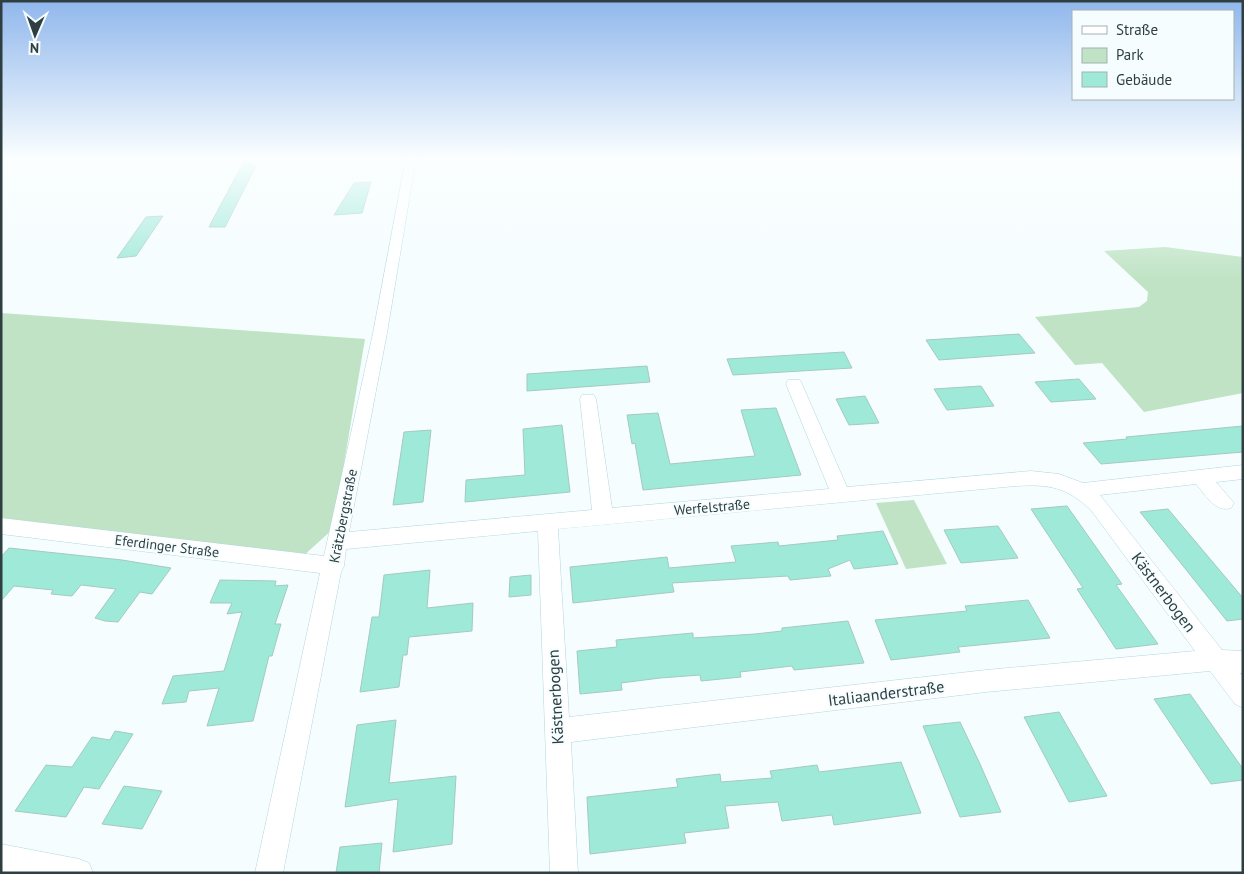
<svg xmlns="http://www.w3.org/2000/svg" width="1244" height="874" font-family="'PT Sans',sans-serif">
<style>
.green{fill:#bfe3c4}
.building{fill:#9fe9d9;stroke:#a3cac1}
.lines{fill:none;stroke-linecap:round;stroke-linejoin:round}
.street-casing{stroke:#b0d7df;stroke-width:1}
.street{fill:#fff;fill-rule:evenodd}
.labels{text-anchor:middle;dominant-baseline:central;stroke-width:4;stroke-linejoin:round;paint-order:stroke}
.street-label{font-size:14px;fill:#2e3e41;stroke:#f5fdfe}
.near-street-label{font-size:16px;fill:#2e3e41;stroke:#f5fdfe}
</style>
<rect width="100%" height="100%" fill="#f5fdfe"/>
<g class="green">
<polygon points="1165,247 1243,257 1243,393 1144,412 1102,363 1075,365 1035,317 1139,307 1147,301 1148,292 1104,251"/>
<polygon points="1,313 365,339 333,529 302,557 1,519"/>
<polygon points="914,500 947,564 906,569 876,503"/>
</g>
<g class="building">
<polygon points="244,161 256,166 225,227 209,227"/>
<polygon points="371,182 362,213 334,215 354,183"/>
<polygon points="163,216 136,256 117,258 146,217"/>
<polygon points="1019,334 1035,353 939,360 926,340"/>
<polygon points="844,352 852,368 733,375 727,359"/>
<polygon points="647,366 650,382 527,391 527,374"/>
<polygon points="1079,379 1096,399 1051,402 1035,382"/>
<polygon points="981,386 994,406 947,410 934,389"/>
<polygon points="865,396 879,423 849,425 836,399"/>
<polygon points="776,408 801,475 643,490 635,443 632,444 627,415 658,413 670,464 755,456 741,410"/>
<polygon points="562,425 570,492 465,502 466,480 525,475 523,429"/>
<polygon points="1243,426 1243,452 1101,464 1083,443 1127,439 1126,437"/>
<polygon points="431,430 423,502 393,505 404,432"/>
<polygon points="1067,506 1122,584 1116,585 1158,644 1116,649 1077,589 1083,588 1031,509"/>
<polygon points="1168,509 1243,598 1243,619 1227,621 1140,512"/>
<polygon points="998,526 1018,558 961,563 944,530"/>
<polygon points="883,531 898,564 854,569 850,560 828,569 831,576 790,580 788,576 672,583 674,592 573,603 570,567 667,557 669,568 736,562 731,546 778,542 779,546 808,543 838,540 837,536"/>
<polygon points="9,548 122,560 171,568 152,594 140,592 118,622 105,621 95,618 116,589 81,585 72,596 51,594 53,590 14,586 1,601 1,557"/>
<polygon points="430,570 427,608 473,603 472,631 409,637 407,655 403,655 399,687 360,692 372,617 379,617 384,575"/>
<polygon points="531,575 531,595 509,597 510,577"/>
<polygon points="220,580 276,581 275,586 288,585 275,624 281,624 272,656 269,656 253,721 207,726 219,688 189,691 186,702 162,704 173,676 224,671 242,612 227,614 232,603 210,603"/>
<polygon points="1028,600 1050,638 958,647 960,652 891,660 875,620 967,611 965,606"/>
<polygon points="848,621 864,663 794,670 792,666 740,672 741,677 701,681 700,675 660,678 621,683 622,690 580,694 577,651 617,647 616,640 693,633 693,638 755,634 782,631 782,628"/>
<polygon points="1190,694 1243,769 1243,780 1211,784 1154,699"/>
<polygon points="1059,712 1082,752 1107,796 1069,802 1024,717"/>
<polygon points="396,720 389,783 456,776 452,844 393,852 398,799 345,807 357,725"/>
<polygon points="960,722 980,764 1001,812 960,817 923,726"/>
<polygon points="115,731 133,734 99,789 84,787 66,817 15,811 46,765 72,767 92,737 110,740"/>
<polygon points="901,762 921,813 834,825 832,815 782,821 778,802 725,806 729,828 684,833 686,843 590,854 587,797 678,787 676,779 720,774 721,782 772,778 770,771 817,765 819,772"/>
<polygon points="124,786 162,791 142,829 102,824"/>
<polygon points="382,843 379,873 336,873 340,847"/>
</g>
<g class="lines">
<g class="street-casing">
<g id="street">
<path d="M406,158H416L387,333L349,532L592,510L580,399L582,395H594L596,399L612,508L829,489L786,384L788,380H800L802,384L847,487L1031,471L1059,474L1083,483L1243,465V479L1216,482L1234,503L1231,508C1215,513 1206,495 1196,484L1100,495L1222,650L1243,651V673H1240L1243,677V708L1235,704L1210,671L986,692L571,742L578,873H550L538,531L346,549L344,566L341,572L283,873H255L320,573L1,534V518L324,556L373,333ZM1016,486C1050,484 1066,487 1091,510L1195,651L986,670L569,717L558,529Z"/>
<polygon points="1,844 79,859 89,863 93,873 1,872"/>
</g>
</g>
<use href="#street" class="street"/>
</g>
<linearGradient id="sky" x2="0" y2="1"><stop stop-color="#90b7ec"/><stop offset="0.56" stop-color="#fafeff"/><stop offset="1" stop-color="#fafeff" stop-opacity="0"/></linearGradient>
<rect width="1244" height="281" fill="url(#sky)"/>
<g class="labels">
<g class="street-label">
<text transform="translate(712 507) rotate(-5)">Werfelstraße</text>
<text transform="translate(343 516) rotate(-79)">Krätzbergstraße</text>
<text transform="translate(167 546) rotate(7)">Eferdinger Straße</text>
</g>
<g class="near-street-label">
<text transform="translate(1164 592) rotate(53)">Kästnerbogen</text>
<text transform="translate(886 693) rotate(-7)">Italiaanderstraße</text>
<text transform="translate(555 697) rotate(-93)">Kästnerbogen</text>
</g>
</g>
<rect width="1244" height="874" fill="none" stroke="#2e3e41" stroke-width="5"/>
<rect x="1072" y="10" width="162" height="90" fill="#f5fdfe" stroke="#a5b1b2"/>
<rect x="1082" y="26" width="25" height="8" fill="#ffffff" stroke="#a5b1b2"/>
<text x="1116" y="35" font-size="15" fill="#2e3e41">Straße</text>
<rect x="1082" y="48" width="25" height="15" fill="#bfe3c4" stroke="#a5b1b2"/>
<text x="1116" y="60" font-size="15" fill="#2e3e41">Park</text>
<rect x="1082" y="72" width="25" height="15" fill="#9fe9d9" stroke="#a5b1b2"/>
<text x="1116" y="85" font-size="15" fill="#2e3e41">Gebäude</text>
<g transform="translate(35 35) rotate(182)" stroke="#f5fdfe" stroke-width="4" paint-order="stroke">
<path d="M0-4L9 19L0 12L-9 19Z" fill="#2e3e41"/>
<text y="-8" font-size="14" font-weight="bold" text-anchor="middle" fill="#2e3e41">N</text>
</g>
</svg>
